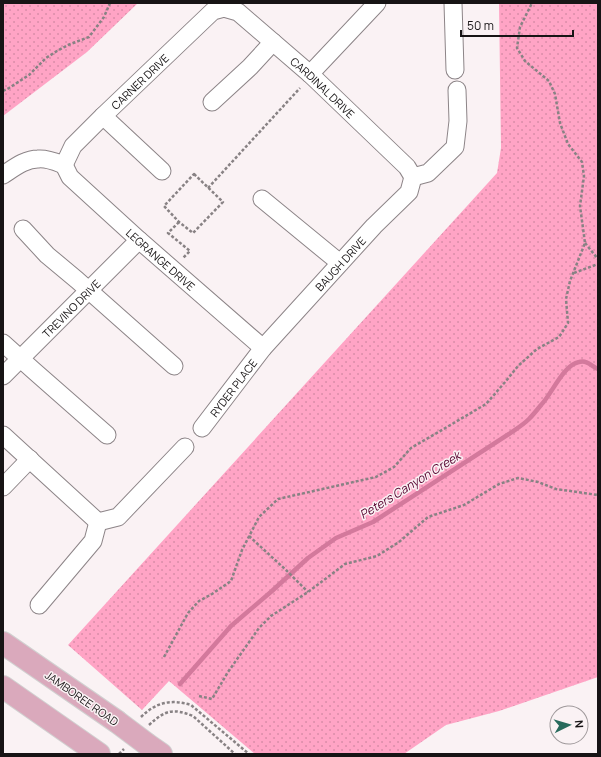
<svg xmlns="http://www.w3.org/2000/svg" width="601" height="757" font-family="Manrope,sans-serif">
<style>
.grass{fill:url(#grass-dots)}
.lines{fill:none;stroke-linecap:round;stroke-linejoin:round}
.stream{stroke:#d3799c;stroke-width:4.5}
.minor-casing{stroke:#8c8487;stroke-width:19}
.major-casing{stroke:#d1d0d0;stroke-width:24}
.path{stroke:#888284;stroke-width:2.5;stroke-dasharray:3 2;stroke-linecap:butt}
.minor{stroke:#fff;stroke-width:17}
.major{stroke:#daa9bc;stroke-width:22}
.major-bridge-casing{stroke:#d1d0d0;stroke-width:24;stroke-linecap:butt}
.major-bridge{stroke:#daa9bc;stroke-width:22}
.labels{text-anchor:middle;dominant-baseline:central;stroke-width:3;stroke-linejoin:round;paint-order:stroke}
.street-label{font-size:11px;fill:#171415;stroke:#faf2f4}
.water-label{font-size:12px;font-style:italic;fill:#57022f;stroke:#faf2f4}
</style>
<defs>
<pattern id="grass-dots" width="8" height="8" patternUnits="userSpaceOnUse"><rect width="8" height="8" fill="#ffa4c5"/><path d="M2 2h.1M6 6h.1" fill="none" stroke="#da8ca8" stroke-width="1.8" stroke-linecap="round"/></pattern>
</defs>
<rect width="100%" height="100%" fill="#faf2f4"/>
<g class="grass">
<polygon points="3,3 138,3 87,52 3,116"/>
<polygon points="499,3 598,3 598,677 499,711 446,725 404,754 255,754 169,681 142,710 68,645 497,173 501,148"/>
</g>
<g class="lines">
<path class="stream" d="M180,684L231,626L272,591L308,558L336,538L373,522L509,434C516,429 523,425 529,419C533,415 537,410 541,405C552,394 563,365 579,362C588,360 591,366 598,369"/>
<g class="minor-casing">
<g id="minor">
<polyline points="453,3 455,70"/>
<path id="s1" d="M224,8L238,12L310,74L407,167L413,177"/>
<polyline points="310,74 377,3"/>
<polyline points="212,102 250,67 273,42"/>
<polyline points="103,116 162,171"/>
<path id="s2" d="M64,165L70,177L139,240L263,348"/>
<path id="s3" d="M64,165L73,146L103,116L213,11L224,8"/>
<path d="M3,175C14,168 25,159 38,159C47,158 56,162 64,165"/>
<polyline points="413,177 428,173 455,147 458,121 457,90"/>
<polyline points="262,199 340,263"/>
<polyline points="23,229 47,255 77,280 174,366"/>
<polyline points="3,343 33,370 107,435"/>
<path id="s4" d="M3,376L139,240"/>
<path id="s5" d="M202,428L263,348L374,226L409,192L413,177"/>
<polyline points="3,435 98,522"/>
<polyline points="3,487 30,459"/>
<polyline points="98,522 118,517 185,447"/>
<polyline points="39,605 93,541 98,522"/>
</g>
</g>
<g class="major-casing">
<g id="major">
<polyline points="3,643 116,721"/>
<polyline points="3,687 99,754"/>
<polyline points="148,745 161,754"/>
</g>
</g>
<g class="path">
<polyline points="3,91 9,88 29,75 46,58 57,51 68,45 89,37 104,17 110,3"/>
<polygon points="194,174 223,202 193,233 179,222 164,206"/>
<polyline points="208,188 300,88"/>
<polyline points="179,222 168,233 190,251 183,258"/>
<polyline points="585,243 598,259"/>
<polyline points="574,273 598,264"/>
<polyline points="249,536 286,570 308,592"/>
<polyline points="164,657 188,613 199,601 212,594 231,581 242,550 259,517 278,499 376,477 394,467 411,448 447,427 486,404 506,381 518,366 537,349 559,337 568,323 566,299 570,281 585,243 580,206 584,176 582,162 568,144 560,123 555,94 549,81 525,61 517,48 520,27 532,3"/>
<polyline points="199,696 212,699 228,672 259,628 271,616 308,592 345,564 377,556 399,542 428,517 464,505 499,484 518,478 538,482 556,489 598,495"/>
<path d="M141,717C156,702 171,699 191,705L249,754"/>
<path d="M149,725C165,710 173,708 193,716L235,754"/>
<polyline points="119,754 124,749"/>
</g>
<use href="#minor" class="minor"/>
<use href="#major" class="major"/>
<g class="major-bridge-casing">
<polyline id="major-bridge" points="116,721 148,745"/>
</g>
<use href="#major-bridge" class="major-bridge"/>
</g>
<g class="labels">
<g class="street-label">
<text stroke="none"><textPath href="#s3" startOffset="114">CARNER DRIVE</textPath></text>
<text stroke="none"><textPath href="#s1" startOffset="128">CARDINAL DRIVE</textPath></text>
<text stroke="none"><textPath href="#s2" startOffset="136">LEGRANGE DRIVE</textPath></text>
<text stroke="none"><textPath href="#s5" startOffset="215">BAUGH DRIVE</textPath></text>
<text stroke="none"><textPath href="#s4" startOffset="96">TREVINO DRIVE</textPath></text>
<text stroke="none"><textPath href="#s5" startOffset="51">RYDER PLACE</textPath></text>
<text transform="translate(82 698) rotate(35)">JAMBOREE ROAD</text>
</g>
<g class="water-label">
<text transform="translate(410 485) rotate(-32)">Peters Canyon Creek</text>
</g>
</g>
<rect width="601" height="757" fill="none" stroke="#171415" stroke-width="8"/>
<g transform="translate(569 725) rotate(85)"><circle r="19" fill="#faf2f4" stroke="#9f999b"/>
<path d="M0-3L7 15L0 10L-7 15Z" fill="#276a5c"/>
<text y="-6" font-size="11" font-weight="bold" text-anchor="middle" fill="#171415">N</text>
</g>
<path d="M461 30v6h112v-6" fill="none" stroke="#171415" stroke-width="2"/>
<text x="467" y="30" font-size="12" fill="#171415" stroke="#faf2f4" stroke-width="3" paint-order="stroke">50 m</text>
</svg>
